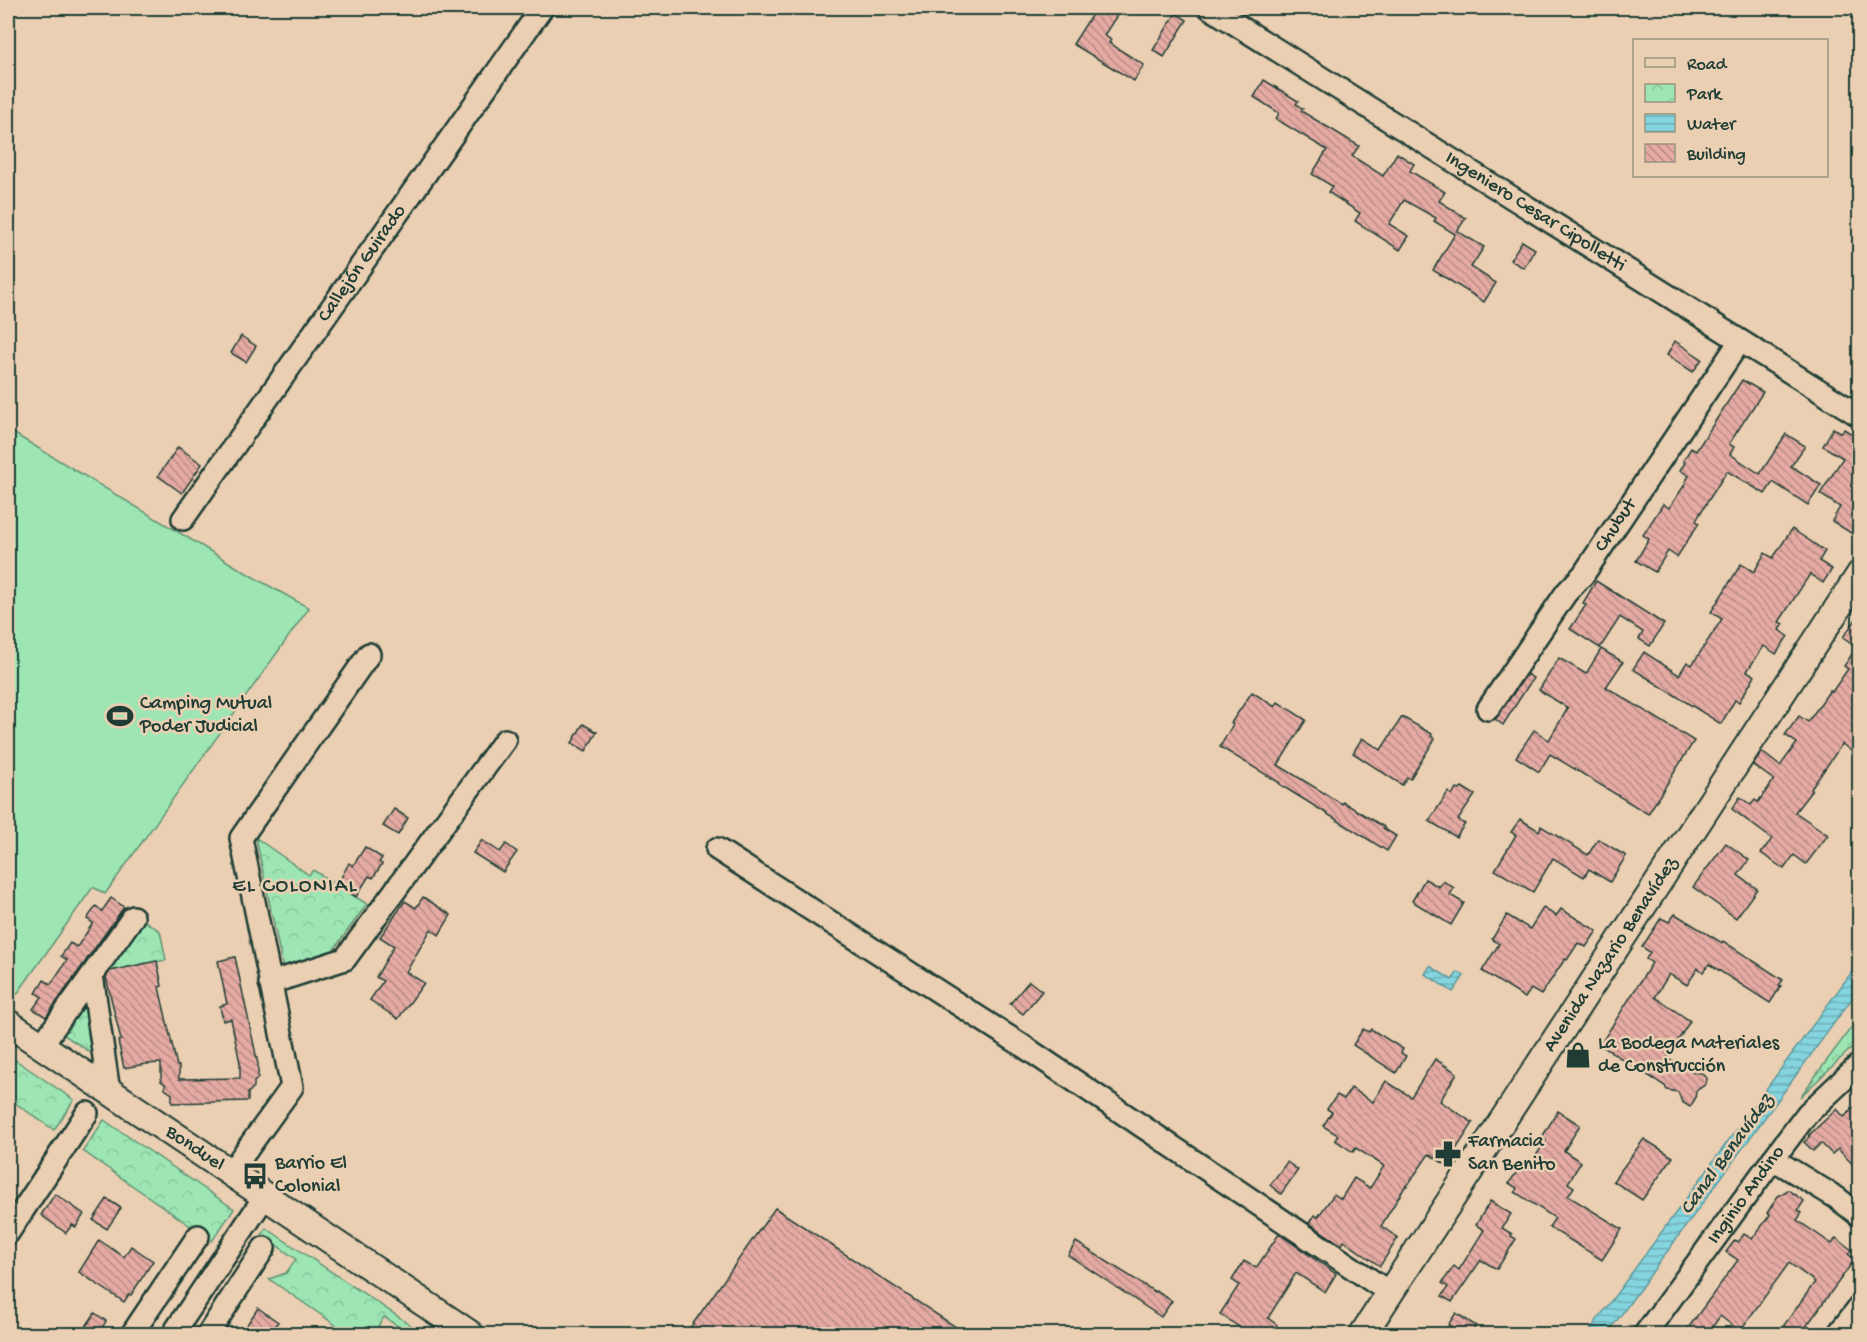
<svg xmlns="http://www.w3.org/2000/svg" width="1867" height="1342" font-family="'Gochi Hand',sans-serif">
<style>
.park{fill:url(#park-crowns);stroke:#5e9274;stroke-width:1.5}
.pitch{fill:#9de6b4;stroke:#5e9274;stroke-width:1.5}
.water{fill:url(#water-rules);stroke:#5c989b;stroke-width:1.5}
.building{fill:url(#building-back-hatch);stroke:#1f3d34;stroke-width:1.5}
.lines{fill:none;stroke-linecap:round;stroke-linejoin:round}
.minor-casing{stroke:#1f3d34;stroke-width:26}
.major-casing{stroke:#1f3d34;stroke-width:30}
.minor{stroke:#ebcfb2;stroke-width:21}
.major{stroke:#ebcfb2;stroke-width:26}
.labels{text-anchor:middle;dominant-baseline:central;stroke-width:5;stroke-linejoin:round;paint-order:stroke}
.street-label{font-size:20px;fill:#1f3d34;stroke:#ebcfb2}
.poi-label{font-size:20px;fill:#1f3d34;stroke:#ebcfb2;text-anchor:start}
.neighbourhood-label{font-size:21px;letter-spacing:1.5px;fill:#1f3d34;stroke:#ebcfb2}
.water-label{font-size:21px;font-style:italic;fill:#24453d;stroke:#ebcfb2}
</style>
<defs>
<pattern id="park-crowns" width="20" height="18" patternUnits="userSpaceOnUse" patternTransform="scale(1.5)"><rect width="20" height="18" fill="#9de6b4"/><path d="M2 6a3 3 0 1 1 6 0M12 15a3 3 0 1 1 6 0" fill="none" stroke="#87c69b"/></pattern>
<pattern id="water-rules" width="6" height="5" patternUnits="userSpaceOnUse" patternTransform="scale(1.5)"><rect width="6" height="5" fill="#85d5e0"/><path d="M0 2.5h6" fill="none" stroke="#6caeb6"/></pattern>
<pattern id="building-back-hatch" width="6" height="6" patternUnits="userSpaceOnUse" patternTransform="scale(1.5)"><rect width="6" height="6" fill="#e5aba3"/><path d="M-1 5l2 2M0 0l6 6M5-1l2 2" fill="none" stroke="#b98c86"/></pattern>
</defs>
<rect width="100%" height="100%" fill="#ebcfb2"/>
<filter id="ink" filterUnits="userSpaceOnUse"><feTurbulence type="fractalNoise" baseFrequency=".0167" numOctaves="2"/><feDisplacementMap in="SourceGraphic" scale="12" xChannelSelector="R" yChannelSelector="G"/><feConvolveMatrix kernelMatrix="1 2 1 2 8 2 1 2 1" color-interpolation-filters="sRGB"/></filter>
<g filter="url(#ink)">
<g class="park">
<polygon points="256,838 309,875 313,870 367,904 332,952 283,968"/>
<polygon points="137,916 160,931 166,960 97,974"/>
<polygon points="88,988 99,1058 58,1031"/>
<polygon points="1859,1017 1859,1041 1800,1097"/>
<polygon points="8,1055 74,1100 54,1130 8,1098"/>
<polygon points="104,1120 234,1209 212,1241 83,1151"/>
<polygon points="266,1228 424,1334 410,1334 384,1317 373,1334 349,1334 269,1279 286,1273 296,1259 262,1235"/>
</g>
<polygon class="pitch" points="8,430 255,578 309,608 105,894 93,887 12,1001 8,997"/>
<g class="water">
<polygon points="1859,962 1859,989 1607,1334 1587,1334"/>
<polygon points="1430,966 1452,980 1458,972 1464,976 1453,992 1425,974"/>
</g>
<g class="building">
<polygon points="1096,8 1122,8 1104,35 1111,40 1109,43 1144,65 1134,81 1073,44"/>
<polygon points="1176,13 1187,20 1164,57 1153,50"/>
<polygon points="1264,80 1298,101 1296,104 1303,109 1301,111 1359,146 1352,156 1383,176 1397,153 1414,164 1410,171 1445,192 1439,201 1466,218 1457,231 1484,247 1471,267 1496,283 1484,302 1433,270 1455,234 1434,221 1436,218 1404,200 1389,224 1409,236 1400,250 1355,221 1360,213 1328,192 1332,186 1312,174 1327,150 1276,119 1279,113 1254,97"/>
<polygon points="1522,241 1535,249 1524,268 1510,260"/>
<polygon points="241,336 256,346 246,362 231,353"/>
<polygon points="1675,341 1702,359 1693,372 1667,355"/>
<polygon points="1742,380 1763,392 1729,444 1734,447 1730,454 1760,474 1786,434 1805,446 1791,466 1821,485 1808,505 1773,482 1765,494 1727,471 1701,512 1696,521 1699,523 1677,557 1668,551 1655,572 1636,561 1649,539 1643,535 1663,504 1669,508 1686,483 1685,482 1689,476 1680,470 1685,463 1683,461 1691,448 1696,451"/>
<polygon points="1833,428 1841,433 1844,429 1860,439 1860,527 1854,535 1832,521 1840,507 1820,494 1843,458 1823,446"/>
<polygon points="178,447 202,464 182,493 158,476"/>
<polygon points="1792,529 1825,551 1819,561 1832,569 1823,583 1810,574 1779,622 1783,624 1779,630 1788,636 1776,654 1764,646 1747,671 1755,676 1739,702 1735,700 1721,724 1633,669 1644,652 1679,675 1687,662 1692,665 1722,619 1711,612 1741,564 1754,572 1765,553 1773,558"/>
<polygon points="1596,581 1664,624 1650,646 1639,639 1643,632 1620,617 1600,648 1570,629 1586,605 1583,603"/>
<polygon points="1860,614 1860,757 1842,744 1811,789 1812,790 1795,812 1828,835 1806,864 1794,855 1784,869 1761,853 1772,839 1732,809 1740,797 1751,805 1755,800 1758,802 1774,780 1753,765 1762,752 1780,766 1797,743 1785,735 1799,716 1808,722 1830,690 1832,692 1848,669 1844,666 1857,647 1843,637"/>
<polygon points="1601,649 1623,662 1606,687 1694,741 1648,814 1550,754 1539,772 1516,757 1534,730 1549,740 1568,708 1539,690 1559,658 1586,674"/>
<polygon points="1527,674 1533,678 1503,725 1495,719"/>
<polygon points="1252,692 1275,707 1278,702 1306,720 1278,765 1342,804 1343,802 1384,827 1383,828 1396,836 1387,851 1279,784 1280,783 1220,747 1233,724 1231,723"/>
<polygon points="1402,717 1432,734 1431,736 1435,739 1410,779 1407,777 1402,785 1353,753 1362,738 1381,750"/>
<polygon points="583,724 597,732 586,751 572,743"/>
<polygon points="1462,787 1475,795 1458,820 1465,824 1456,837 1429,821 1448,792 1452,795 1456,788 1460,790"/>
<polygon points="394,809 408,818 398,835 383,826"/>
<polygon points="1520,819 1539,831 1541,826 1588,855 1598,839 1626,856 1610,882 1589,869 1584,877 1553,858 1533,892 1495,870 1516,835 1511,832"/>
<polygon points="482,840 500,852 506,844 517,852 503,872 473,853"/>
<polygon points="1726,843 1749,860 1738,875 1757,889 1736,918 1693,887"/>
<polygon points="365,847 382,858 379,862 382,864 373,878 369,876 356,897 337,885 349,863 353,866"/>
<polygon points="1425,879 1439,887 1443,881 1454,888 1450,895 1464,903 1451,925 1412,901"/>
<polygon points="423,897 451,915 439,935 431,929 406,972 424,983 398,1019 370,1000 383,981 376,977 394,946 380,937 405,901 416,908"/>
<polygon points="111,898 124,907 46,1017 33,1009 42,997 36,993 44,980 51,984 67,960 61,956 70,943 77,947 93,923 87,919 96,906 102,911"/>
<polygon points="1543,908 1556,916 1561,909 1597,931 1586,947 1578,943 1567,960 1565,959 1541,995 1531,989 1525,998 1482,971 1499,944 1492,939 1507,915 1530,929"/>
<polygon points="1675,914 1722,943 1723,941 1783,980 1779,985 1781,986 1770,1003 1709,964 1703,972 1698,968 1687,985 1669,974 1655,997 1690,1021 1666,1060 1687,1063 1690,1065 1693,1072 1702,1073 1707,1078 1706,1084 1696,1091 1695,1099 1690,1107 1682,1102 1678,1092 1667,1090 1665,1086 1600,1045 1652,963 1646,959 1650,952 1642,947 1661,918 1669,922"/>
<polygon points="235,957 258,1064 258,1078 254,1082 254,1087 248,1093 248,1101 172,1103 172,1094 165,1089 165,1084 161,1081 161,1063 146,1064 124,1068 118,1041 121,1040 106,977 110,971 157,961 162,986 159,987 177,1066 179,1066 179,1079 240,1078 240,1063 231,1019 223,1021 220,1006 227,1004 218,961"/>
<polygon points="1029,981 1042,991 1023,1014 1010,1004"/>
<polygon points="1363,1029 1369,1032 1371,1029 1403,1049 1401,1053 1406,1056 1396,1073 1353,1045"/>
<polygon points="1435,1059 1457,1073 1440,1101 1473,1123 1446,1165 1429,1154 1407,1186 1406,1185 1381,1226 1398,1238 1380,1266 1344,1241 1342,1245 1309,1223 1314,1215 1318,1217 1334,1194 1341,1199 1354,1178 1370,1188 1384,1166 1356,1148 1353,1152 1335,1140 1338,1135 1323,1126 1332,1112 1327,1109 1337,1095 1344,1099 1351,1088 1373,1102 1386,1081 1411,1097"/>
<polygon points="1860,1102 1860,1172 1838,1149 1832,1154 1821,1143 1813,1151 1804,1142 1810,1137 1809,1135 1837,1109 1844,1117"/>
<polygon points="1558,1111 1580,1125 1564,1151 1581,1162 1568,1183 1574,1187 1568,1196 1622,1229 1602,1260 1549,1227 1555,1218 1515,1192 1517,1188 1509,1183 1521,1166 1527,1170 1546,1140 1542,1137"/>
<polygon points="1644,1139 1673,1157 1642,1200 1613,1181"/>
<polygon points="1287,1162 1298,1170 1281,1194 1270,1185"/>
<polygon points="1788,1190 1804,1201 1798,1210 1802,1213 1797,1220 1832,1244 1836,1238 1852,1250 1848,1254 1855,1259 1800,1335 1777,1335 1815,1282 1789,1263 1740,1331 1720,1316 1707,1335 1683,1335 1738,1260 1726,1252 1735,1240 1738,1242 1744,1234 1752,1239 1770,1215 1767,1213 1778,1196"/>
<polygon points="55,1194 84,1214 76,1227 72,1225 66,1233 41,1215"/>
<polygon points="107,1199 121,1208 107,1229 93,1220"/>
<polygon points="1490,1201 1511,1214 1502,1228 1512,1234 1511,1236 1516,1239 1497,1269 1481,1260 1452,1302 1442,1296 1448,1287 1442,1283 1454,1266 1459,1270 1484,1230 1476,1225"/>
<polygon points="775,1208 968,1335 685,1335"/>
<polygon points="1279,1234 1336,1274 1325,1292 1296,1273 1268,1318 1277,1325 1271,1335 1251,1335 1220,1314 1239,1285 1232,1280 1244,1261 1256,1268"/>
<polygon points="99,1240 124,1257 131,1246 153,1261 131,1295 129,1294 124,1302 79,1272"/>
<polygon points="1076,1242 1155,1292 1156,1291 1172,1301 1161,1317 1068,1255"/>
<polygon points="258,1308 278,1322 275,1326 288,1335 259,1335 246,1326"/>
<polygon points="95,1313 106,1321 98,1335 80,1335"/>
<polygon points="1456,1313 1476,1326 1470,1335 1464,1335 1448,1325"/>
</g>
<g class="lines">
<g class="minor-casing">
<g id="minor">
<path id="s1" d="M1210,8L1860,416"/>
<path id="s2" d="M183,519L542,8"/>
<path id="s3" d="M1488,709L1566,593L1583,575L1740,341"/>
<polyline points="717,849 1020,1044 1390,1293"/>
<polyline points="92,975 109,1092"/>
<polyline points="270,983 345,959 505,740"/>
<polyline points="41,1046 133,917"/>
<polyline points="1773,1159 1837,1198 1860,1216"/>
<polyline points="230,1173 292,1087 241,838 369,654"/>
<polyline points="8,1233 87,1113"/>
<polyline points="132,1334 198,1236"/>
<polyline points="173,1334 265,1196"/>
<polyline points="208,1334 264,1248"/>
<path id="s4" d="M1645,1334L1773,1159L1807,1114L1860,1064"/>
<polyline points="1838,1334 1860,1306"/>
</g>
</g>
<g class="major-casing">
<g id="major">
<path id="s5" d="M8,1023L470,1334"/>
<path id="s6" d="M1363,1334L1860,574"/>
</g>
</g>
<use href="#minor" class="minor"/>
<use href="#major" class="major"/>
</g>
</g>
<defs>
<g id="stadium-bare" transform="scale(2.07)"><path d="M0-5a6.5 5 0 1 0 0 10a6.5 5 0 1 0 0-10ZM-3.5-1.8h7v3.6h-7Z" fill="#1f3d34" stroke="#ebcfb2" stroke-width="2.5" paint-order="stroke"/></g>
<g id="shop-bare" transform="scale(2.07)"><path d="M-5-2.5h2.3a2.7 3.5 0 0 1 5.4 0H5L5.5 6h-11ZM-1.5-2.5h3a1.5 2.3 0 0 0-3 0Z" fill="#1f3d34" stroke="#ebcfb2" stroke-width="2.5" paint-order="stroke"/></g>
<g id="pharmacy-bare" transform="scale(2.07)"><path d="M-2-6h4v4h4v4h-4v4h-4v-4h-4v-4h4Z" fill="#1f3d34" stroke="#ebcfb2" stroke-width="2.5" paint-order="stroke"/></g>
<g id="bus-bare" transform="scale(2.07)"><path d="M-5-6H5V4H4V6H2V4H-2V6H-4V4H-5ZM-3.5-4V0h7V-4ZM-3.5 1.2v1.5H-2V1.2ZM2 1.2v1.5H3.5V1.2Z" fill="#1f3d34" stroke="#ebcfb2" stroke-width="2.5" paint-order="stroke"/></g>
</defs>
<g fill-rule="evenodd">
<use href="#stadium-bare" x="120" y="716"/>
<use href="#shop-bare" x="1578" y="1055"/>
<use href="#pharmacy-bare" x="1448" y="1154"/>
<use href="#bus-bare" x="255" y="1176"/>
</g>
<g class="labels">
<g class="street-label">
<text stroke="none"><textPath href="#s1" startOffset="384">Ingeniero Cesar Cipolletti</textPath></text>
<text stroke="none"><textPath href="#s2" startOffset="312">Callejón Guirado</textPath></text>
<text stroke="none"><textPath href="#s3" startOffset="224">Chubut</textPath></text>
<text stroke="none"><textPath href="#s6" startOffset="453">Avenida Nazario Benavídez</textPath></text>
<text stroke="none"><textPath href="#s5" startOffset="225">Bonduel</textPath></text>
<text stroke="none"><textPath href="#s4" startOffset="172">Inginio Andino</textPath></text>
</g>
<g class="poi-label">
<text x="140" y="704">Camping Mutual<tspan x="140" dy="23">Poder Judicial</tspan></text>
<text x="1598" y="1044">La Bodega Materiales<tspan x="1598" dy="23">de Construcción</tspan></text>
<text x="1468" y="1142">Farmacia<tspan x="1468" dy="23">San Benito</tspan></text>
<text x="275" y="1164">Barrio El<tspan x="275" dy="23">Colonial</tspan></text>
</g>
<g class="neighbourhood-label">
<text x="295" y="887">EL COLONIAL</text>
</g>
<g class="water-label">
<text transform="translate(1728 1155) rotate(-54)">Canal Benavídez</text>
</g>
</g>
<rect width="1867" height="1342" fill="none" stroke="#ebcfb2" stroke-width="30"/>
<rect x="15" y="15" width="1837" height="1312" fill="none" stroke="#1f3d34" stroke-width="2" filter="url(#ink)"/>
<rect x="1633" y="39" width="195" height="138" fill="#ebcfb2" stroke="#999580" stroke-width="1.5"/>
<rect x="1645" y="58" width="30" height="9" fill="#ebcfb2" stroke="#999580" stroke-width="1.5"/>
<text x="1687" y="69" font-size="18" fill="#1f3d34">Road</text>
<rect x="1645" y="84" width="30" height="18" fill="url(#park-crowns)" stroke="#999580" stroke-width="1.5"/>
<text x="1687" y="99" font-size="18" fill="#1f3d34">Park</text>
<rect x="1645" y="114" width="30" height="18" fill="url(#water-rules)" stroke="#999580" stroke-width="1.5"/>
<text x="1687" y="129" font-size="18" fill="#1f3d34">Water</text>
<rect x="1645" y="144" width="30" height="18" fill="url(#building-back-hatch)" stroke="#999580" stroke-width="1.5"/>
<text x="1687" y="159" font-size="18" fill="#1f3d34">Building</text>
</svg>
